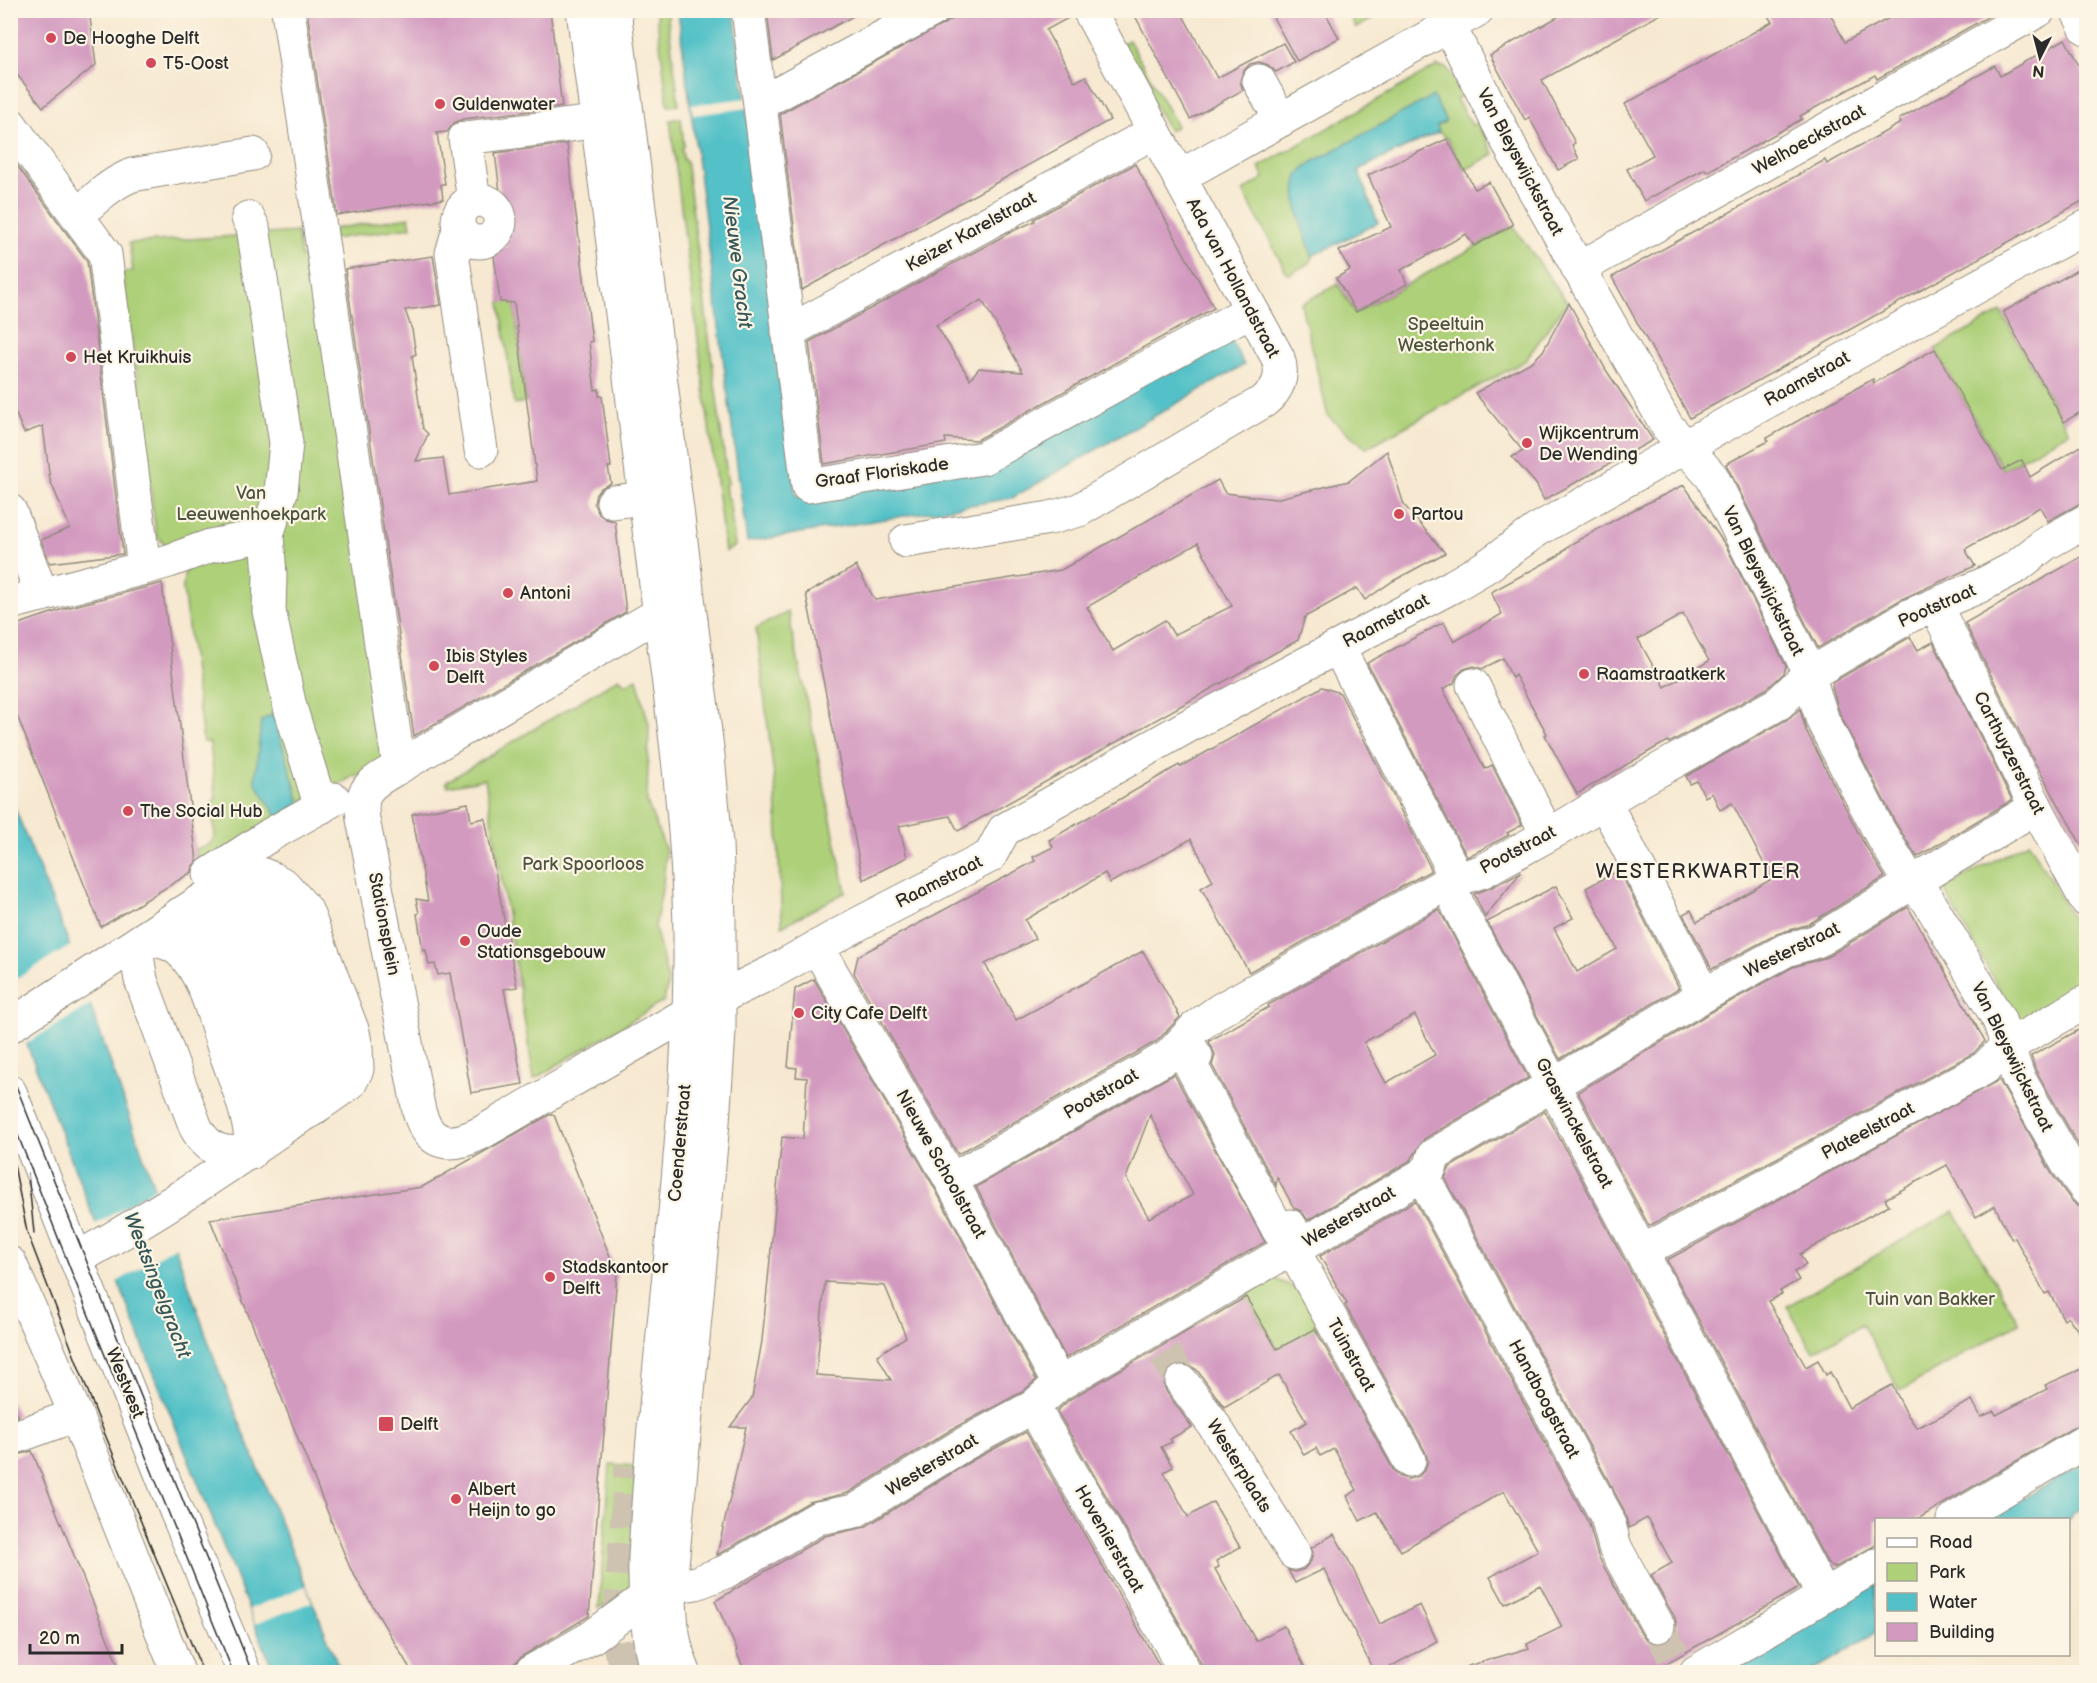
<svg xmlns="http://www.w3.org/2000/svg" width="2097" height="1683" font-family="'Balsamiq Sans',sans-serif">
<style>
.green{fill:#add079;stroke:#6c7e52;stroke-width:1.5}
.water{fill:#53c1c7;stroke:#3f7679;stroke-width:1.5}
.pier{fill:#f7e9d1}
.building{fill:#d39ac0;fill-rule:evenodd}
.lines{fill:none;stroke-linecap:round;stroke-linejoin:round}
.minor-tunnel{stroke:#cec3b0;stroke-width:33;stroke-dasharray:33 16;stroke-linecap:butt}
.minor-casing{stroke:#918a7e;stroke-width:35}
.minor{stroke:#fff;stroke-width:33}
.tram{stroke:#2b2b2b;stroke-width:1.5}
.poi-dot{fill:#d1495b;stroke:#fcf5e5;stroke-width:2}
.labels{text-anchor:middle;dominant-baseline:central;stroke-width:4.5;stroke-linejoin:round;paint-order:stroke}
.poi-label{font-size:18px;fill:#2b2b2b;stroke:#fcf5e5;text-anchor:start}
.street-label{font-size:18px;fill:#2b2b2b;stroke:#fcf5e5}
.park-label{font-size:18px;fill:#4c543e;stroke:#fcf5e5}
.water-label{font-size:20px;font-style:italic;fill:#37585a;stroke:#fcf5e5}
.neighbourhood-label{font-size:20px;letter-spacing:1.5px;fill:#2b2b2b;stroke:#fcf5e5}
</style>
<rect width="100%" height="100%" fill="#fcf5e5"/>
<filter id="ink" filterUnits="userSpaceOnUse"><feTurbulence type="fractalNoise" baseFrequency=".0167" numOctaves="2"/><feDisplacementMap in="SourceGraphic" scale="12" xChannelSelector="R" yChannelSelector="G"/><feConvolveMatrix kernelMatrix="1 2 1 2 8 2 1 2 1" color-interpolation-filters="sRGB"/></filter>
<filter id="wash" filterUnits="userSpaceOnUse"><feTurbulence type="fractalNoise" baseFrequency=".008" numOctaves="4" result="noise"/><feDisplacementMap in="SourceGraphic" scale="24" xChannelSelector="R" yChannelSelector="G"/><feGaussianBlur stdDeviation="1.35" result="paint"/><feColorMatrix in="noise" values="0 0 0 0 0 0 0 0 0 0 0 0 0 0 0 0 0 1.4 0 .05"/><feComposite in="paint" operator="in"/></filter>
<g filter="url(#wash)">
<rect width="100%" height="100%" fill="#f7e9d1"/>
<g class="green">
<polygon points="656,11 667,11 679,105 668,106"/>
<polygon points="1370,11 1387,11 1356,28 1352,20"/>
<polygon points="1129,40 1177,126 1169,131 1121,44"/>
<polygon points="1437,66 1447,68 1463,96 1456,99 1472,125 1478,123 1494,154 1465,170 1447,139 1439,132 1436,126 1445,122 1295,194 1312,256 1311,262 1288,275 1243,191 1264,178 1259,167"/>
<polygon points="681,118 684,146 682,147 683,160 686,160 728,484 725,485 727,498 729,498 735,546 725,552 670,120"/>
<polygon points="409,217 411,227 334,239 333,229"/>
<polygon points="1513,226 1567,302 1525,361 1366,448 1328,416 1301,304 1338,284 1355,313"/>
<polygon points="297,232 301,257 314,255 389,758 357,777 355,775 198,868 196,849 209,845 215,837 212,805 213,800 216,799 210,743 203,741 183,588 184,575 187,570 156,535 135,360 122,272 133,271 129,243"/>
<polygon points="514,300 526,402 514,404 500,302"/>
<polygon points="2001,312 2069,432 2003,470 1935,349"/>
<polygon points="788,612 846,892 782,926 776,793 756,628"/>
<polygon points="619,678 626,684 637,678 649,725 647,802 666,851 663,884 655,927 668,981 664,1001 534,1079 485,779 448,786 446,782"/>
<polygon points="2029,842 2086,942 2086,984 2018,1023 1943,888"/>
<polygon points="1954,1211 2019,1323 1900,1391 1862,1324 1813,1352 1787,1306"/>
<polygon points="1269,1276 1304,1292 1322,1326 1278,1350 1243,1292"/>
<polygon points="610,1464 644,1467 635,1588 599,1608"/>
</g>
<g class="water">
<polygon points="678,11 734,11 796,497 986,467 1228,334 1244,365 1012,498 747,542"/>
<path d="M1433,96L1446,121L1437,126L1439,132L1358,170L1378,223L1312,256C1305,233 1289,200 1298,176C1300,170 1307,166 1311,163Z"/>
<polygon points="273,714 300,803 277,817 255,781 261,721"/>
<polygon points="10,796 65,933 218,1369 341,1672 274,1672 143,1346 11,1003"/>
<polygon points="2086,1462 2086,1506 2072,1514 2069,1520 1988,1519"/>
<polygon points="1876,1585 1876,1633 1811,1672 1729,1672"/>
</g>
<g class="pier">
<polygon points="746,98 748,108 693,115 691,105"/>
<polygon points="72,945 93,1003 24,1045 11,1009 11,982"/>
<polygon points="158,1186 178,1245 117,1282 95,1225"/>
<polygon points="306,1586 312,1602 255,1624 249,1609"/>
</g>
<g id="blocks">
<g class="building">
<polygon points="10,10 89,10 96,65 43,107 10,66"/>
<polygon points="307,10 550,10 562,107 463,119 454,123 447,132 437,133 445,184 441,184 443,199 337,215"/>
<polygon points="767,10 864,10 773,60"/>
<polygon points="969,10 1070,10 1072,16 1046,30 1075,82 1086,76 1110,120 802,290 780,114"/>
<polygon points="1132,10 1180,10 1217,78 1283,43 1294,62 1276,72 1268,65 1259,62 1250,64 1243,72 1240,81 1243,90 1190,119"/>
<polygon points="1269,10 1324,10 1339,38 1297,61"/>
<polygon points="1570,10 1668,10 1542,80 1575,143 1572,145 1579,159 1558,170 1529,117 1525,120 1490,55"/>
<polygon points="1764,10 1828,10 1845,42 1904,10 2000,10 1877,79 1875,75 1800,116 1802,119 1707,172 1705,169 1644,201 1627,169 1653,155 1625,104 1772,22"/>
<polygon points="2065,39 2086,79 2086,199 1690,418 1612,277 1825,160 1827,164 1901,123 1899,119 1995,66 2000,76"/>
<polygon points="1447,139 1475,189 1489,182 1513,225 1474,246 1466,234 1401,270 1407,284 1356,312 1336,278 1350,270 1339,251 1391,227 1368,175"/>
<polygon points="567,144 592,341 589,342 595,390 599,389 599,396 602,396 611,467 608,467 611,483 601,488 596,494 594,504 599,514 606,519 615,521 626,612 414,736 345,269 433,256 441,305 405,310 412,330 416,354 412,356 423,429 428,434 416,461 443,458 449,495 537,481 514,303 500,302 493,248 507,246 495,153"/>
<polygon points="10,156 87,261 123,554 50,563 41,540 70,528 50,480 43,426 24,433 10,400"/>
<path d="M1135,164L1214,308L977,440L945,438L946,443L824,464L809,342L1013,231L1035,221L1034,219ZM982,300L1023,372L979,368L970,379L936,325Z"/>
<polygon points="2086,265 2086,409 2064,422 2003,312"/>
<polygon points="1569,303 1606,370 1653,440 1544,500 1536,484 1512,457 1523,451 1475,393 1533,361 1543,351"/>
<polygon points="1935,349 2002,470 2022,460 2030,477 2086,443 2086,502 2077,505 2048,521 2040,507 1965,549 1975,566 1902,599 1818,648 1726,464 1768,441 1767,438 1873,379 1874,383"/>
<path d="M1387,451L1404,505L1445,553L1393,581L1365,600L1357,588L1305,617L1298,640L958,831L950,816L899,826L907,857L863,880L806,594L856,566L875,600L1061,570L1218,480L1225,493L1275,499L1349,481ZM1198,543L1232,606L1174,635L1165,620L1113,651L1087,607Z"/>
<path d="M1684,485L1726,546L1786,666L1784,673L1768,688L1669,743L1668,741L1655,748L1577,794L1545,735L1547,734L1515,675L1512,678L1503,658L1482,669L1474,666L1464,669L1457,675L1454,683L1443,689L1485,769L1492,765L1522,825L1507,833L1509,835L1467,857L1367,663L1444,622L1454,642L1502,614L1491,592L1558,556L1571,544L1629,512ZM1683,614L1709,661L1665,687L1638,639Z"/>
<polygon points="2086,554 2086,853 2033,759 1965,623"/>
<polygon points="162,583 197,861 193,866 192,872 101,927 10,698 10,627 66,608"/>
<polygon points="1910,637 1918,650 1933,642 2012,800 1917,857 1895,822 1840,714 1832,687 1833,682"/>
<polygon points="1322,687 1340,693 1430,867 1430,871 1249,972 1201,888 1213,881 1191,839 1110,883 1105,873 1025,920 1035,939 985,964 1016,1020 1143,951 1180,1017 1157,1041 958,1154 854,973 858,956 1035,861 1033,857 1053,847 1049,840 1179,765 1180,767"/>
<polygon points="1800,709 1806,730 1862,840 1885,877 1809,924 1777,934 1712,969 1683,914 1691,910 1697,922 1772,879 1732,803 1720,810 1712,793 1705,797 1697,781 1690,784 1686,776 1788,719"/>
<polygon points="468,803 471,821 485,818 517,987 504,989 523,1084 471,1093 450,973 438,975 435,964 429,965 426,950 423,951 417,914 419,913 416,899 428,901 412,814"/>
<polygon points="1619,870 1679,988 1560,1059 1487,922 1556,886 1573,918 1554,928 1577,972 1617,949 1586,888"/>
<polygon points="1521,872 1485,917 1474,894 1492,887"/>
<polygon points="1908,907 1985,1041 1974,1053 1649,1226 1578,1092 1713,1011 1793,967 1827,957"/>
<path d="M1439,909L1528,1078L1424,1139L1411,1160L1308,1220L1301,1211L1294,1208L1277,1177L1276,1186L1212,1065L1215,1055L1209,1041L1269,1007L1268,1005ZM1415,1015L1435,1055L1386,1083L1364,1042Z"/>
<path d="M814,979L935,1189L1036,1380L1022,1392L954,1428L848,1493L809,1502L717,1555L746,1427H730L752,1398L762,1341L782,1137L803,1139L807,1078L796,1077L797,1068L788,1067L795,989ZM825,1282L885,1286L906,1337L877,1355L891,1380L816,1375Z"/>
<polygon points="2086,1026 2086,1158 2035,1069 2031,1056"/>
<path d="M1174,1074L1265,1242L1066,1358L976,1187ZM1150,1115L1193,1195L1149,1218L1126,1178Z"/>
<polygon points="1999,1080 2052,1174 2071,1200 2078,1206 2086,1207 2086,1220 2084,1222 2086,1227 2086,1342 2068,1317 2064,1320 2049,1292 2045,1294 2015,1238 2012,1239 2006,1229 1995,1206 1976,1217 1947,1165 1885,1199 1889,1205 1800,1254 1806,1265 1794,1272 1799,1280 1780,1291 1782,1294 1768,1301 1806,1367 1818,1360 1826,1375 1830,1372 1849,1408 1892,1385 1907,1414 1917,1428 1972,1400 1981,1417 1994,1411 1996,1415 2047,1389 2045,1385 2086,1367 2086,1420 1916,1520 1876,1520 1876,1545 1834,1568 1828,1564 1667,1260"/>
<polygon points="1545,1111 1799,1588 1651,1672 1469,1672 1468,1666 1529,1648 1527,1644 1562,1627 1540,1585 1505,1604 1490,1577 1538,1551 1504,1491 1401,1551 1377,1512 1360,1521 1347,1496 1357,1490 1334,1449 1320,1456 1316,1448 1304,1455 1291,1431 1307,1422 1279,1375 1224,1407 1197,1370 1189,1365 1179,1364 1171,1367 1165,1374 1164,1385 1167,1393 1192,1427 1170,1439 1172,1442 1161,1447 1173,1467 1164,1472 1188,1517 1213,1502 1240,1547 1216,1561 1219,1567 1215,1569 1256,1641 1284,1626 1307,1672 1203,1672 1201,1664 1187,1636 1057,1411 1070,1399 1246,1297 1277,1349 1315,1329 1393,1469 1399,1476 1408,1479 1419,1476 1425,1469 1428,1461 1425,1451 1345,1305 1347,1304 1320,1256 1415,1201 1589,1524 1598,1556 1642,1635 1649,1642 1658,1645 1667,1642 1674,1635 1677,1626 1675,1618 1651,1575 1672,1563 1647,1518 1629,1528 1623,1508 1445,1178 1450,1167"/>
<polygon points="549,1115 554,1115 617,1274 589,1616 522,1656 515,1663 512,1672 412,1672 350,1568 210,1219 422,1187"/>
<polygon points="10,1400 18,1416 10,1419"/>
<polygon points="1026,1432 1163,1672 745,1672 736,1651 737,1650 715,1601 825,1536 865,1527 973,1460"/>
<polygon points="32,1451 96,1610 121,1672 17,1672 10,1660 10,1457"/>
<polygon points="1334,1534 1346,1555 1380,1624 1420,1605 1437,1641 1381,1672 1374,1672 1324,1569 1295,1583 1288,1570 1295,1572 1304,1569 1311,1561 1313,1553 1311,1548"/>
</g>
</g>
</g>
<g filter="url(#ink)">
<use href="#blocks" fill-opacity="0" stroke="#918a7e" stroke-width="1.5"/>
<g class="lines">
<g class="minor-tunnel">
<polyline points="1165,1353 1182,1382"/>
<polyline points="1658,1626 1675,1659"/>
<polyline points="629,1672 620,1650 618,1634 631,1466"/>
</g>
<g class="minor-casing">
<g id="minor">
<polyline points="288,10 399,767"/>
<path d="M583,10C605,186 629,361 650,537C666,669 688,800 690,933C692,1141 655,1348 645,1556C644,1595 647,1634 656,1672"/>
<path d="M614,10L708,756L716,844L719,918V1032L713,1122L670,1587C670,1617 672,1644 684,1672"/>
<polyline points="748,10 808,486 983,458 1251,310"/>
<polyline points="1089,10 1179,177"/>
<polyline points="1441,10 1513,152 1667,426 1712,477 1803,659 1823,721 1879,831 1911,883 1928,900 1999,1020 2018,1077 2067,1163 2086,1189"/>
<polyline points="2077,10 2086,28"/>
<polyline points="1259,81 1281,120"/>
<polyline points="760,99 776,95 933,10"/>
<polyline points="10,124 105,254 144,568 10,603"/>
<circle cx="479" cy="221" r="21"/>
<polyline points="474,201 465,138 618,119"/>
<path d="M78,215C95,199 110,184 132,175L253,154"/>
<polyline points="248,218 253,227 286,443 281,492 267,535 270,575 269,611 290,707 321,807"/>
<polyline points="459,229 452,253 481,450"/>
<polyline points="1578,269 2039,10"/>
<polyline points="788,332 1154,132"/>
<polyline points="613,502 667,495"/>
<polyline points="10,511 42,595"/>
<path d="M906,541L1050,518L1079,510L1264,401C1278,390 1284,376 1278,358L1179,177L1477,10"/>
<polyline points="144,568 169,561 210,546 267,535"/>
<polyline points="1935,605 2036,807 2086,900"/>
<path d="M691,621L660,613L399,767C374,782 358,787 363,819L419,1111C429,1147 451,1148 481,1133L690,1012L774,971L860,923L990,856L1004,830L1188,726L1453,586L1487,566L1537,530L1695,441L2086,227"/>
<polyline points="1338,647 1449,862 1449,882 1459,908 1824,1596"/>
<polyline points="1473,685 1547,834"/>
<polyline points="1604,801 1704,995"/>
<polyline points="210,874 270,835 334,799"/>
<polyline points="221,900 241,907 255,924 269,948 313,1072 309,1103 302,1113"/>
<path d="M180,914C206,913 217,916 233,936L287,1079L291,1108L283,1124"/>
<path d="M168,931C198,931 211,946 223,973L271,1105L266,1131L250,1153C223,1153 210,1153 196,1128L141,980L137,956L140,941L156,933Z"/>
<path d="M146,941C158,940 170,942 180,951C206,975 214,1019 225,1051C233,1074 243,1097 248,1121C251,1131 251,1142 250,1153"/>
<polyline points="817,947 951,1180 1059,1384"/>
<polyline points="10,1026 227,884 248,875 261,874 273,879 284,885 306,910 353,1032 356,1048 357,1069 350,1083 320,1104"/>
<polyline points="1185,1040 1196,1056 1188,1060 1279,1231 1290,1226 1300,1245"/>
<polyline points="10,1092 176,1511 244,1672"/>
<polyline points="1422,1175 1607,1517 1615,1547 1658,1626"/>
<polyline points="951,1180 1169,1056 1195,1028 1220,1010 1449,882 1483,871 1564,826 1641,780 1779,703 1807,676 1911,615 1980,586 2016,567 2045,544 2086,521"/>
<polyline points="1293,1250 1409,1460"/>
<polyline points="1643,1251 1985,1068 2006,1047 2086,1002"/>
<path d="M76,1259C147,1220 214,1177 280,1130C291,1121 313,1112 321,1102C335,1086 336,1071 332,1051C314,1001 298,916 249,890C243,886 234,885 227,884"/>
<polyline points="10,1263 76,1415 178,1672"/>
<polyline points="1182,1382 1212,1422 1294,1553"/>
<polyline points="1033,1407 1171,1645 1184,1672"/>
<polyline points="10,1439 76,1415"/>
<polyline points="1953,1520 2086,1441"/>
<polyline points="531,1672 592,1637 646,1597 670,1587 696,1583 725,1572 818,1518 855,1511 964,1444 1033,1407 1059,1384 1282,1254 1293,1250 1422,1175 1430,1168 1434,1155 1704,995 1786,950 1817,941 2036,807"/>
<polyline points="1696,1672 1876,1565"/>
</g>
</g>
<use href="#minor" class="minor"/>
<g class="tram">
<polyline points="10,1071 252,1672"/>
<polyline points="10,1115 79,1291 233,1672"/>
<polyline points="10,1144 27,1232 97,1415 203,1672"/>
<polyline points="28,1173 34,1233"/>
</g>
</g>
</g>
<g class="poi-dot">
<circle cx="51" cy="38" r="6"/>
<circle cx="151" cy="63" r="6"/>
<circle cx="440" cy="104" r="6"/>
<circle cx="71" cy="357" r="6"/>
<circle cx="1527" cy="443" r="6"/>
<circle cx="1399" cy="514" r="6"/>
<circle cx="508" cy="593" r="6"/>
<circle cx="434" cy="666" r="6"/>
<circle cx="1584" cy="674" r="6"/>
<circle cx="128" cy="811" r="6"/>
<circle cx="465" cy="941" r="6"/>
<circle cx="799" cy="1013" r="6"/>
<circle cx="550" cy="1277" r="6"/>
<rect x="378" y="1416" width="16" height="16" rx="3"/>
<circle cx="456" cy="1499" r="6"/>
</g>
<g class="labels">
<g class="poi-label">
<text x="63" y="38">De Hooghe Delft</text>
<text x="163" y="63">T5-Oost</text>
<text x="452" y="104">Guldenwater</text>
<text x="83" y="357">Het Kruikhuis</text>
<text x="1539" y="433">Wijkcentrum<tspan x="1539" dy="21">De Wending</tspan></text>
<text x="1411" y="514">Partou</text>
<text x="520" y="593">Antoni</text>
<text x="446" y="656">Ibis Styles<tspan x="446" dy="21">Delft</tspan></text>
<text x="1596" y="674">Raamstraatkerk</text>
<text x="140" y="811">The Social Hub</text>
<text x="477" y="931">Oude<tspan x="477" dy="21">Stationsgebouw</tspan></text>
<text x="811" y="1013">City Cafe Delft</text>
<text x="562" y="1267">Stadskantoor<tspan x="562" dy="21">Delft</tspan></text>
<text x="400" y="1424">Delft</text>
<text x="468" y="1489">Albert<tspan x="468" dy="21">Heijn to go</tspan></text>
</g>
<g class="street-label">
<text transform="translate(1809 140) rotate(-29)">Welhoeckstraat</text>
<text transform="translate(1520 162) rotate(62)">Van Bleyswijckstraat</text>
<text transform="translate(971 232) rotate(-29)">Keizer Karelstraat</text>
<text transform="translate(1233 278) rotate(62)">Ada van Hollandstraat</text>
<text transform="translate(1807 379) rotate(-29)">Raamstraat</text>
<text transform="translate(882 473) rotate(-8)">Graaf Floriskade</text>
<text transform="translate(1763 581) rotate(64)">Van Bleyswijckstraat</text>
<text transform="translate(1937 606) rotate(-24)">Pootstraat</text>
<text transform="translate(1386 621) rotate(-28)">Raamstraat</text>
<text transform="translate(2009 753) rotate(63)">Carthuyzerstraat</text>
<text transform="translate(1518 850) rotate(-28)">Pootstraat</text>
<text transform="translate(939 882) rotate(-27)">Raamstraat</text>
<text transform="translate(384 924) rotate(79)">Stationsplein</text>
<text transform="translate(1792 950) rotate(-26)">Westerstraat</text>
<text transform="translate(2012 1057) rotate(64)">Van Bleyswijckstraat</text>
<text transform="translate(1101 1094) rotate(-30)">Pootstraat</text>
<text transform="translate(1574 1123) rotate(62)">Graswinckelstraat</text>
<text transform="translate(1868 1131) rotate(-28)">Plateelstraat</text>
<text transform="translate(680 1143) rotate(-85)">Coenderstraat</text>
<text transform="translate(941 1164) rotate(61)">Nieuwe Schoolstraat</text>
<text transform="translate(1349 1217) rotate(-30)">Westerstraat</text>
<text transform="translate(1351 1355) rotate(61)">Tuinstraat</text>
<text transform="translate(125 1383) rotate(68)">Westvest</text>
<text transform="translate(1544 1399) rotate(62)">Handboogstraat</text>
<text transform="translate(932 1465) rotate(-31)">Westerstraat</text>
<text transform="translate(1239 1466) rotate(58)">Westerplaats</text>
<text transform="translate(1109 1539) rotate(60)">Hovenierstraat</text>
</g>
<g class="park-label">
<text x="1446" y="324">Speeltuin<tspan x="1446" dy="21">Westerhonk</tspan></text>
<text x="251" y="493">Van<tspan x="251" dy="21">Leeuwenhoekpark</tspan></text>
<text x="583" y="864">Park Spoorloos</text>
<text x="1930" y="1299">Tuin van Bakker</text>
</g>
<g class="water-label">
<text transform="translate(737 262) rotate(83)">Nieuwe Gracht</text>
<text transform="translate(157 1285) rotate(69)">Westsingelgracht</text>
</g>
<g class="neighbourhood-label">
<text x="1698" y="872">WESTERKWARTIER</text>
</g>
</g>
<rect width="2097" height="1683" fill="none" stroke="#fcf5e5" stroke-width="36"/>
<rect x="1875" y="1518" width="195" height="138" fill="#fcf5e5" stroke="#a8a49b" stroke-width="1.5"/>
<rect x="1887" y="1538" width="30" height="9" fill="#ffffff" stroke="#a8a49b" stroke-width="1.5"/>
<text x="1929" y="1548" font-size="18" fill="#2b2b2b">Road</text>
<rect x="1887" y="1563" width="30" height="18" fill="#add079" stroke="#a8a49b" stroke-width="1.5"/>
<text x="1929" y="1578" font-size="18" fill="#2b2b2b">Park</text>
<rect x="1887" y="1593" width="30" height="18" fill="#53c1c7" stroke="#a8a49b" stroke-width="1.5"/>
<text x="1929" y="1608" font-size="18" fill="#2b2b2b">Water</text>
<rect x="1887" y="1623" width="30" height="18" fill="#d39ac0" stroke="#a8a49b" stroke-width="1.5"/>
<text x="1929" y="1638" font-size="18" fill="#2b2b2b">Building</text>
<g transform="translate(2040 57) rotate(186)" stroke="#fcf5e5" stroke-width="4.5" paint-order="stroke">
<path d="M0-4.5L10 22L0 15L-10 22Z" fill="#2b2b2b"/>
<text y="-9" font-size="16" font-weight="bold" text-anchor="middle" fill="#2b2b2b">N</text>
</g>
<path d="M30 1644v9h92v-9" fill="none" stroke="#2b2b2b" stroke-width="3"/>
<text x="39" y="1644" font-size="18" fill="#2b2b2b" stroke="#fcf5e5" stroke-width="4.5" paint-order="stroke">20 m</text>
</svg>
